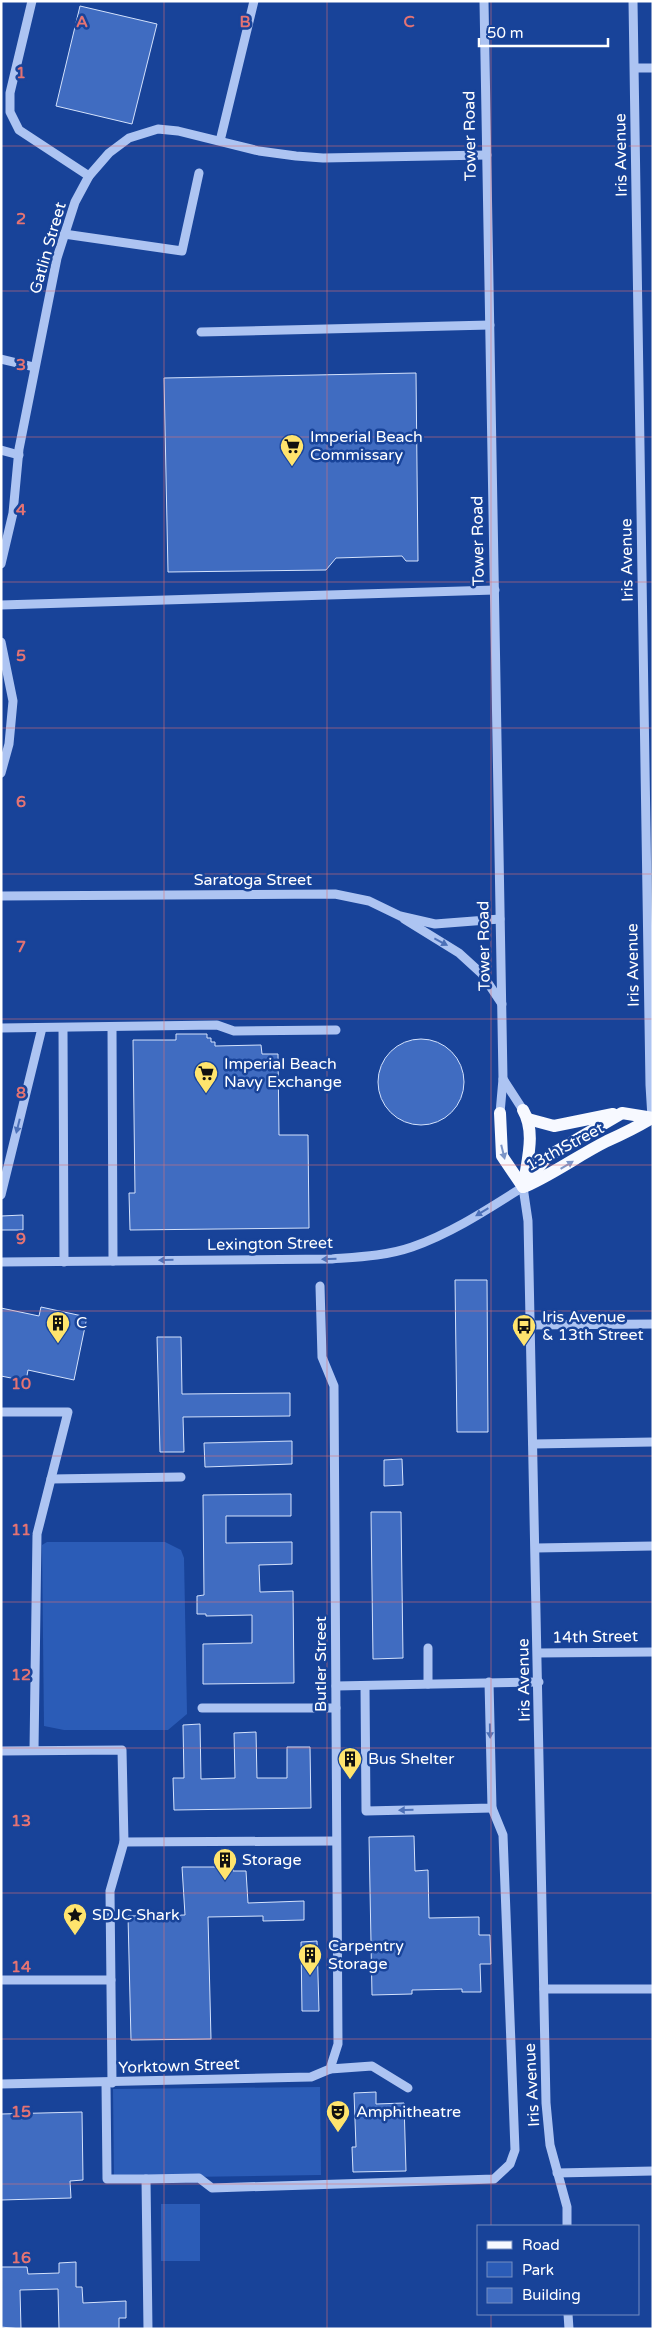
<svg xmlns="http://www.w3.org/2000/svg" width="654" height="2330" font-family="'Varela Round',sans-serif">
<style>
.green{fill:#2b5cb7}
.building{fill:#406cc1;stroke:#d4e2fc}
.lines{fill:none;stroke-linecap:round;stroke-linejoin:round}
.minor{stroke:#adc4f2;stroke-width:9}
.major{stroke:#f7f9ff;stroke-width:12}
.oneway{fill:#4c70b8}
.oneway2{fill:#7c95c7}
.grid{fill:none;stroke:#e47373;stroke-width:1;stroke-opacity:0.55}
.labels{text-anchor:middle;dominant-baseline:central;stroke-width:5;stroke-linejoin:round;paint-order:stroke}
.street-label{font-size:16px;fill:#fff;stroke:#184399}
.poi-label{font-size:16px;fill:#fff;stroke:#184399;text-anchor:start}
.grid-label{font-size:16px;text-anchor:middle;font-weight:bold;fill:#e47373;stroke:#184399;stroke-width:5;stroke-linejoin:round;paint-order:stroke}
</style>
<rect width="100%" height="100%" fill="#184399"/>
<g class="green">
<polygon points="47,1542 165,1542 181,1550 184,1558 187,1714 168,1730 64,1730 44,1726 42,1545"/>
<polygon points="320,2087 321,2175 114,2178 113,2089"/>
<rect x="161" y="2204" width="39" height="57"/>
</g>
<g class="building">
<polygon points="80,6 157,24 132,124 56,106"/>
<polygon points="416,373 418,561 406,561 402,556 336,558 326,570 168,572 164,378"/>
<polygon points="176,1034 207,1034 207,1038 211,1038 211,1042 215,1042 215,1046 261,1045 262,1054 278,1054 279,1135 308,1135 309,1228 130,1230 129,1193 135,1193 133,1040 176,1040"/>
<circle cx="421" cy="1082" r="43"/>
<polygon points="23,1215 23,1230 1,1230 1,1216"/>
<polygon points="455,1280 487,1280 488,1432 457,1432"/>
<polygon points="41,1307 87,1317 74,1380 28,1370 26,1381 1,1376 1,1308 39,1316"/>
<polygon points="157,1337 181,1337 182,1394 290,1393 290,1416 183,1417 184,1452 160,1452"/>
<polygon points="292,1441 292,1464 205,1467 204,1443"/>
<polygon points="402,1459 403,1485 384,1486 384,1460"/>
<polygon points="291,1494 291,1516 226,1516 226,1543 292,1542 292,1564 259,1565 260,1592 293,1591 294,1683 203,1684 203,1644 252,1643 252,1615 206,1616 206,1614 197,1614 197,1596 204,1595 203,1495"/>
<polygon points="371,1512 401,1512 403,1658 373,1659"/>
<polygon points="200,1724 201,1779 235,1778 234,1733 256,1732 257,1778 287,1778 287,1747 310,1747 311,1808 174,1810 173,1778 184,1778 183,1725"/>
<polygon points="414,1836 415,1871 428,1870 429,1918 479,1917 479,1935 490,1935 491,1964 480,1964 481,1992 462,1992 462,1989 412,1990 412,1994 372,1995 369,1837"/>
<polygon points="182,1867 233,1867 233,1871 246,1871 248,1903 304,1901 304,1920 263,1921 263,1916 208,1917 211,2039 131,2040 128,1916 185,1915"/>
<polygon points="317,1941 319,2011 302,2011 301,1942"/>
<polygon points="376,2092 376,2104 404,2103 406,2171 353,2172 352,2147 356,2147 354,2093"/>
<polygon points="82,2112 83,2180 70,2181 71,2198 1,2200 1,2114"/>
<polygon points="76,2262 76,2287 82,2287 83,2303 126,2301 126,2318 119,2318 119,2329 59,2329 58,2289 20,2290 21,2329 1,2327 1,2267 27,2267 28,2274 59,2273 59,2263"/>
</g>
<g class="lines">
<g class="minor">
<polyline points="32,1 10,93 10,112 19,130 89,176"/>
<polyline points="484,1 503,1079 500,1113"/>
<polyline points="633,1 650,1085 652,1118"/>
<polyline points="635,68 653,68"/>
<polyline points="220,141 254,1"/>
<polyline points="64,234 182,251 199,173"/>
<polyline points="201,332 490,325"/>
<polyline points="1,359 34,367"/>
<polyline points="1,450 19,455"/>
<polyline points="1,564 13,513 19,449 57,258 75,202 89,176 109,153 129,138 158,129 178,131 259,151 296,156 323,158 487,155"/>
<polyline points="1,605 495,590"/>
<polyline points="1,642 13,701 9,744 1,773"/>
<polyline points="1,896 335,894 369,901 400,916 435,924 500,919"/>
<polyline points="404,919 459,953 482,974 502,1004"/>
<polyline points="112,1027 113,1261"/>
<polyline points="1,1028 217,1025 234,1031 336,1030"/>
<polyline points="63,1028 64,1262"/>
<polyline points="503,1079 523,1110"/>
<polyline points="1,1195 42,1028"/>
<path d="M1,1262L332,1259C359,1257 386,1256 412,1247C452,1233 488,1209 523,1187L528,1221L546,2103L550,2145L567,2207V2226"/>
<polyline points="531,1325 653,1324"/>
<polyline points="1,1412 68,1412 37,1534 34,1750"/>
<polyline points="533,1444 653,1442"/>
<polyline points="51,1479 181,1477"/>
<polyline points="536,1548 653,1546"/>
<polyline points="428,1648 428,1684"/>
<polyline points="538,1653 653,1652"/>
<polyline points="336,1686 539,1682"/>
<polyline points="365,1686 366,1811 492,1808 489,1682"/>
<polyline points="202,1708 336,1708"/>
<polyline points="1,1751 122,1750 124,1842 335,1841"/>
<polyline points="1,1980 111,1980"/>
<polyline points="544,1989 653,1989"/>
<polyline points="330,2069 372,2066 408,2088"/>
<polyline points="106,2083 107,2179 146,2179 148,2329"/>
<polyline points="112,2083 110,1891 124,1842"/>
<polyline points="1,2084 311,2077 330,2069 338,2044 334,1386 322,1357 320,1286"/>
<polyline points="557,2173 653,2171"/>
<polyline points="146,2179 199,2178 212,2188 494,2179 510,2164 515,2150 503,1835 492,1808"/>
<polyline points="568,2314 569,2329"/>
</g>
<g class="major">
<path d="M523,1110C536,1132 527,1160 524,1184"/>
<polyline points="500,1113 502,1156 523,1187"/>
<polyline points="528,1119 554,1126 613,1114"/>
<path d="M526,1186C555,1173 579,1155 607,1141C623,1134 637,1127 652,1118"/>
<polyline points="523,1187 547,1157 622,1113 653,1118"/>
</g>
</g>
<defs><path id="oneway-solid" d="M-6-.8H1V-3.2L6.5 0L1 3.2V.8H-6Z" transform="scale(1.25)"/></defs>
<g class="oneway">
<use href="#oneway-solid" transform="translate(441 942) rotate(28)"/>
<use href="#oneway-solid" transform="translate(18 1126) rotate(104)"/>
<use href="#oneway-solid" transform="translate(482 1212) rotate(149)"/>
<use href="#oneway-solid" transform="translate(329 1259) rotate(178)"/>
<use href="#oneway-solid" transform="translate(166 1260) rotate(179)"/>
<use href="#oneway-solid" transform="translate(490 1731) rotate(89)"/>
<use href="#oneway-solid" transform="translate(406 1810) rotate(179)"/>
</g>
<g class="oneway2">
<use href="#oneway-solid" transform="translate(503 1152) rotate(76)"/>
<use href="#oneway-solid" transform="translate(567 1165) rotate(-31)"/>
</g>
<path class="grid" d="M164,1V2329M327,1V2329M491,1V2226M1,146H653M1,291H653M1,437H653M1,582H653M1,728H653M1,874H653M1,1019H653M1,1165H653M1,1311H653M1,1456H653M1,1602H653M1,1748H653M1,1893H653M1,2039H653M1,2184H653M491,2314V2329"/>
<defs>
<g id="supermarket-pin" transform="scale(1.25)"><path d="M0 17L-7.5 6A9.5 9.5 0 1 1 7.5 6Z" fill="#ffe46d" stroke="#184399"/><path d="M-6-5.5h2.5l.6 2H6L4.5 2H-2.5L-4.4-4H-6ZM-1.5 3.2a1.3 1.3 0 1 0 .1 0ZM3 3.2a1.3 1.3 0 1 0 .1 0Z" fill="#111"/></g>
<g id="building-pin" transform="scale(1.25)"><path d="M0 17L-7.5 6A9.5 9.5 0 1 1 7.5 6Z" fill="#ffe46d" stroke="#184399"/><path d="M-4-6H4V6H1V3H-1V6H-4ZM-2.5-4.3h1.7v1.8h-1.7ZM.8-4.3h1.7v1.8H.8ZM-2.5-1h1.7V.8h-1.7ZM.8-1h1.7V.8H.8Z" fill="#111"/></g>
<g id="bus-pin" transform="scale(1.25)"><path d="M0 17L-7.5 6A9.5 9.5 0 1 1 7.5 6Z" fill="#ffe46d" stroke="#184399"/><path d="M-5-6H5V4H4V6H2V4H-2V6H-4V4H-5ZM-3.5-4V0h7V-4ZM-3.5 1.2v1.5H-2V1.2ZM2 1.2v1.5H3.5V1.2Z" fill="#111"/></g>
<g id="sight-pin" transform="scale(1.25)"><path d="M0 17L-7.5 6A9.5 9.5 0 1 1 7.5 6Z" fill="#ffe46d" stroke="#184399"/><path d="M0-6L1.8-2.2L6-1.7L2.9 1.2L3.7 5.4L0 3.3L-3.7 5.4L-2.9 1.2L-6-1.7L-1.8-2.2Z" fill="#111"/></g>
<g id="theatre-pin" transform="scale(1.25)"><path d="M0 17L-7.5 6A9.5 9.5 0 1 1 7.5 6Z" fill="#ffe46d" stroke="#184399"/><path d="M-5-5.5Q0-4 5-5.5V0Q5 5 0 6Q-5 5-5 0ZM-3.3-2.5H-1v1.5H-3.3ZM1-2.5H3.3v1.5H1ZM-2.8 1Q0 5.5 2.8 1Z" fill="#111"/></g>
</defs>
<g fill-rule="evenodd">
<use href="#supermarket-pin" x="292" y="446"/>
<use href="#supermarket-pin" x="206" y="1073"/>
<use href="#building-pin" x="58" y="1323"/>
<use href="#bus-pin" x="524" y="1326"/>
<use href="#building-pin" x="350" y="1759"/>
<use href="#building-pin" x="225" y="1860"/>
<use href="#sight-pin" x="75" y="1915"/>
<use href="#building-pin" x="310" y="1955"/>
<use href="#theatre-pin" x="338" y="2112"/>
</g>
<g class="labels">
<g class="street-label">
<text transform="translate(470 136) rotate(-91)">Tower Road</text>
<text transform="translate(621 155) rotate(-91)">Iris Avenue</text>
<text transform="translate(48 248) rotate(-74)">Gatlin Street</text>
<text transform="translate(478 541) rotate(-91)">Tower Road</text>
<text transform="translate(627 560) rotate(-91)">Iris Avenue</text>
<text x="253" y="880">Saratoga Street</text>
<text transform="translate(484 946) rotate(-91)">Tower Road</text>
<text transform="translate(633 965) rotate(-91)">Iris Avenue</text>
<text transform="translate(565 1147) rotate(-28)">13th Street</text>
<text transform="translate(270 1244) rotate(-1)">Lexington Street</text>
<text transform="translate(595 1637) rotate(-1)">14th Street</text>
<text transform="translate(321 1664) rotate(-90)">Butler Street</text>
<text transform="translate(524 1680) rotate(-91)">Iris Avenue</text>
<text transform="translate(179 2066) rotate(-2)">Yorktown Street</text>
<text transform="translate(532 2085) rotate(-93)">Iris Avenue</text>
</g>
<g class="poi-label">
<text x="310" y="437">Imperial Beach<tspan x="310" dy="18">Commissary</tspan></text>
<text x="224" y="1064">Imperial Beach<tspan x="224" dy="18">Navy Exchange</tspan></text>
<text x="542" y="1317">Iris Avenue<tspan x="542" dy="18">&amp; 13th Street</tspan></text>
<text x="76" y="1323">C</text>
<text x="368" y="1759">Bus Shelter</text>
<text x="242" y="1860">Storage</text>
<text x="92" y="1915">SDJC Shark</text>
<text x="328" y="1946">Carpentry<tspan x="328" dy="18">Storage</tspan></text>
<text x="356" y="2112">Amphitheatre</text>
</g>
</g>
<g class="grid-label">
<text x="82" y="27">A</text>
<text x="245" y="27">B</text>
<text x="409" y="27">C</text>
<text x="21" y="78">1</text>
<text x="21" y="224">2</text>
<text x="21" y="370">3</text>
<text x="21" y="515">4</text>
<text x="21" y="661">5</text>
<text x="21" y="807">6</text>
<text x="21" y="952">7</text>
<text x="21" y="1098">8</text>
<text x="21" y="1244">9</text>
<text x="21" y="1389">10</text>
<text x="21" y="1535">11</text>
<text x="21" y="1680">12</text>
<text x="21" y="1826">13</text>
<text x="21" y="1972">14</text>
<text x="21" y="2117">15</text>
<text x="21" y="2263">16</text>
</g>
<rect width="654" height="2330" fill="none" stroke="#ffffff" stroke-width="5"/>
<rect x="477" y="2225" width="162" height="90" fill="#184399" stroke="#748ec2"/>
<rect x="487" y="2241" width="25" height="8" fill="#f7f9ff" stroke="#748ec2"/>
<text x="522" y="2250" font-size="15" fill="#ffffff">Road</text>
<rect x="487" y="2262" width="25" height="15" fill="#2b5cb7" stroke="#748ec2"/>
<text x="522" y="2275" font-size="15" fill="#ffffff">Park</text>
<rect x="487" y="2288" width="25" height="15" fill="#406cc1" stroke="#748ec2"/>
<text x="522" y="2300" font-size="15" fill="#ffffff">Building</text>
<path d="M479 38v8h129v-8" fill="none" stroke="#ffffff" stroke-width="2.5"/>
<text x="487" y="38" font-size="15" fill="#ffffff" stroke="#184399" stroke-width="4" paint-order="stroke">50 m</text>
</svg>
